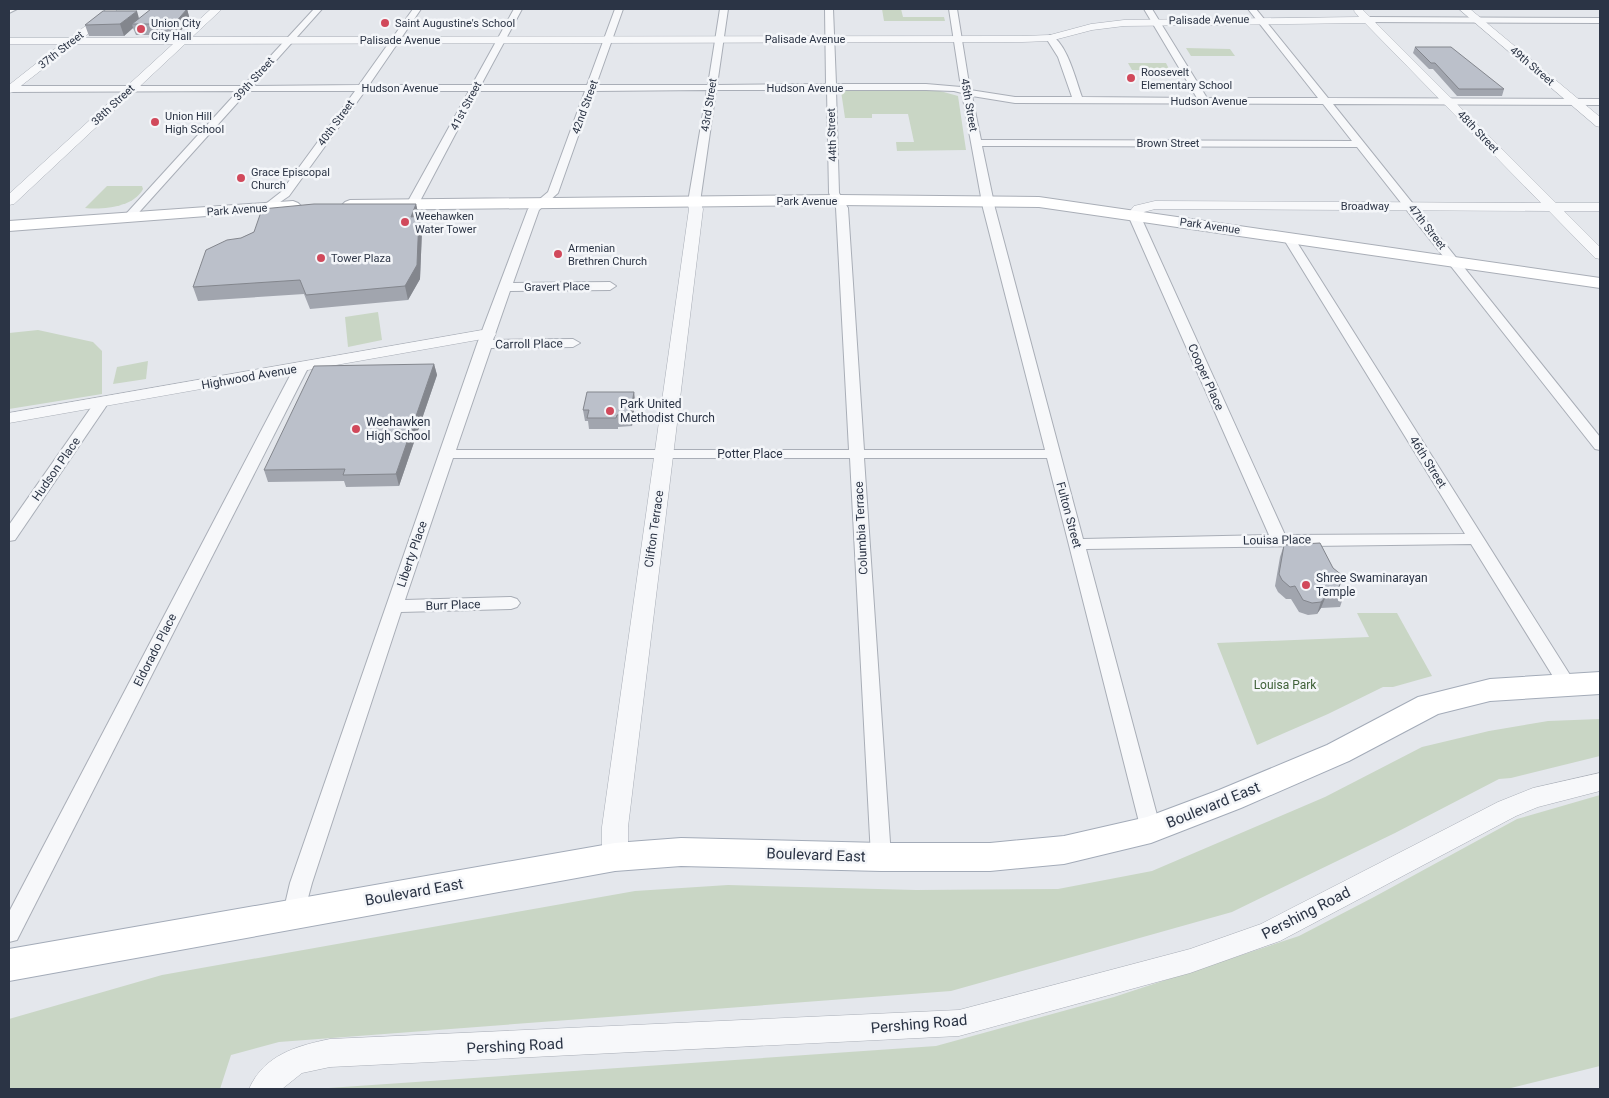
<svg xmlns="http://www.w3.org/2000/svg" width="1609" height="1098" font-family="Roboto,sans-serif">
<style>
.green{fill:#c9d6c5}
.lines{fill:none;stroke-linecap:round;stroke-linejoin:round}
.minor-casing{stroke:#a9aeb7;stroke-width:2}
.tertiary-casing{stroke:#a9aeb7;stroke-width:1}
.secondary-casing{stroke:#a9aeb7;stroke-width:2}
.primary-casing{stroke:#a3abb8;stroke-width:2}
.minor{fill:#f7f8fa;fill-rule:evenodd}
.tertiary{fill:#f7f8fa;fill-rule:evenodd}
.secondary{fill:#fff;fill-rule:evenodd}
.primary{fill:#fff;fill-rule:evenodd}
.wall{fill:#a1a5ae}
.shaded-wall{fill:#83868d}
.building{fill:#bbc0ca;stroke:#83868d}
.poi-dot{fill:#d1495b;stroke:#f4f6f9;stroke-width:2}
.labels{text-anchor:middle;dominant-baseline:central;stroke-width:5;stroke-linejoin:round;paint-order:stroke}
.far-street-label{font-size:11px;fill:#2b3445;stroke:#f4f6f9}
.far-poi-label{font-size:11px;fill:#2b3445;stroke:#f4f6f9;text-anchor:start}
.street-label{font-size:12px;fill:#2b3445;stroke:#f4f6f9}
.poi-label{font-size:12px;fill:#2b3445;stroke:#f4f6f9;text-anchor:start}
.park-label{font-size:12px;fill:#3f6138;stroke:#f4f6f9}
.near-street-label{font-size:15px;fill:#2b3445;stroke:#f4f6f9}
</style>
<rect width="100%" height="100%" fill="#e4e7ec"/>
<g class="green">
<polygon points="882,9 901,9 903,17 944,17 945,21 884,21"/>
<polygon points="1186,48 1230,49 1235,56 1191,56"/>
<polygon points="1128,63 1166,63 1170,71 1132,70"/>
<polygon points="841,91 940,91 958,96 966,150 897,151 896,142 914,142 908,114 872,114 872,118 845,118"/>
<path d="M107,186H142L143,189C134,207 103,210 85,208Z"/>
<polygon points="378,312 382,340 348,347 345,317"/>
<polygon points="38,330 93,342 102,351 102,394 9,409 9,333"/>
<polygon points="148,361 146,379 113,384 117,367"/>
<polygon points="1357,613 1397,613 1432,676 1393,687 1383,687 1328,714 1257,745 1217,643 1369,637"/>
<polygon points="1600,719 1600,756 1511,778 1499,779 1395,833 1232,912 951,991 279,1042 231,1055 220,1089 9,1089 9,1019 162,975 635,891 728,885 916,890 1058,889 1152,871 1325,797 1422,747 1489,731 1548,721"/>
<polygon points="1600,795 1600,1066 1507,1089 314,1089 936,1046 1114,997 1299,936 1374,897 1517,819"/>
</g>
<g class="lines">
<g class="minor-casing">
<g id="minor">
<polygon points="9,9 17,9 9,13"/>
<path d="M314,9H322L253,86L359,85L413,9H421L369,85H472L514,9H522L481,85H587L615,9H623L596,85H708L720,9H728L717,85L826,84L825,9H833L836,84H926L961,87L949,9H957L970,90L1015,97H1072L1058,57L1046,38L1050,35C1067,42 1076,81 1082,97L1197,98L1144,9H1152L1207,98H1318L1248,9H1256L1328,98L1600,99V105L1333,104L1600,437V450L1595,449L1357,147L982,146L995,208L1083,539L1269,535L1128,215L1134,212L1140,215L1285,535L1465,534L1283,238L1285,236H1293L1577,686L1574,691L1568,693L1562,691L1471,544L1086,549L1161,830L1158,836L1151,838L1144,836L1141,830L1047,458H864L891,857L888,863L881,866L874,863L871,857L850,458H453L405,600L511,597L517,599L520,603L517,607L511,609L401,612L312,883L302,920L294,922L286,920L283,913L290,883L477,344L528,209L548,192L585,91H478L419,203L413,206L407,203L469,91H365L289,196L267,211L263,210L261,208L263,206L281,192L355,91H248L133,219L129,220L123,217L125,215L238,91L9,92V86H243ZM707,90L688,202L694,205L700,202L716,90H827L829,193L836,208L849,450H456L491,348L573,347L580,343L573,339L493,340L510,291L610,290L616,286L610,282L513,283L539,210L558,193L594,91ZM836,90H926L954,91L962,93L983,208L1045,450H864L848,208L839,193ZM972,96L1015,103L1323,104L1352,141L981,140Z"/>
<polygon points="1368,17 1600,18 1600,23 1365,22 1365,18"/>
<polygon points="301,364 308,368 17,940 9,942 9,912 294,368"/>
<polygon points="102,398 109,402 15,540 9,541 9,525 97,399"/>
</g>
</g>
<g class="tertiary-casing">
<g id="tertiary">
<polygon points="107,9 118,9 83,38 180,37 211,9 222,9 192,37 1022,36 1050,35 1091,24 1124,20 1359,17 1354,11 1355,9 1362,9 1556,203 1600,203 1600,211 1564,211 1600,247 1600,259 1595,258 1549,211 1155,209 1144,212 1139,218 1129,218 1127,215 1134,206 1155,201 1541,203 1365,23 1124,26 1092,30 1050,41 1022,42 185,44 14,204 9,205 9,194 173,44 75,44 13,92 9,93 9,85 61,44 9,44 9,38 70,38"/>
<polygon points="1459,9 1470,9 1600,117 1600,127 1596,126"/>
<polygon points="694,198 699,199 703,209 628,827 628,857 624,864 615,868 606,864 602,857 602,827 689,209 687,202"/>
<polygon points="488,329 494,331 496,334 494,337 9,423 9,413"/>
<path d="M1600,773V791L1538,807L1516,816L1280,941L1190,973L959,1036L330,1067L302,1073L282,1089H249C264,1055 296,1046 330,1039L959,1010L1190,949L1261,924L1498,802L1533,788Z"/>
</g>
</g>
<g class="secondary-casing">
<g id="secondary">
<polygon points="838,195 1039,197 1600,278 1600,288 1039,207 838,205 350,210 345,208 342,205 345,202 350,200"/>
<polygon points="293,201 298,203 301,206 298,209 9,231 9,221"/>
</g>
</g>
<g class="primary-casing">
<polygon id="primary" points="1600,672 1600,694 1490,701 1438,714 1349,761 1241,808 1151,843 1064,864 990,871 881,871 681,866 615,871 9,981 9,949 615,843 681,838 881,843 990,843 1064,836 1147,817 1219,790 1327,745 1418,697 1490,679"/>
</g>
<use href="#minor" class="minor"/>
<use href="#tertiary" class="tertiary"/>
<use href="#secondary" class="secondary"/>
<use href="#primary" class="primary"/>
</g>
<g class="wall">
<polygon points="187,9 190,20 177,35 136,35 133,28 124,36 89,36 85,25 139,18"/>
<polygon points="349,9 379,9 378,10 349,10"/>
<polygon points="1415,47 1504,89 1502,96 1457,96 1433,69 1429,69 1413,53"/>
<polygon points="416,204 422,230 420,279 408,300 310,309 304,294 198,301 193,287 241,238 254,232"/>
<polygon points="434,364 437,375 399,486 346,487 344,481 268,482 264,470"/>
<polygon points="634,392 635,403 632,426 618,427 618,429 589,429 588,421 585,421 583,410"/>
<polygon points="1284,545 1339,587 1344,595 1340,607 1321,608 1317,614 1308,615 1299,612 1291,599 1286,599 1278,592 1275,586 1280,557"/>
</g>
<g class="shaded-wall">
<polygon points="187,9 190,20 177,35 174,24"/>
<polygon points="137,11 140,22 132,24 133,28 124,36 120,24"/>
<polygon points="416,204 419,217 411,217"/>
<polygon points="419,216 422,230 420,279 408,300 405,286"/>
<polygon points="434,364 437,375 399,486 396,474"/>
<polygon points="634,392 635,403 632,426 630,414"/>
<polygon points="1326,596 1321,608 1317,614 1321,602"/>
</g>
<g class="building">
<polygon points="151,9 187,9 174,24 132,24"/>
<polygon points="103,11 137,11 120,24 85,25"/>
<polygon points="1415,47 1451,47 1504,89 1459,89 1435,63 1431,63"/>
<polygon points="314,204 416,204 411,217 419,216 417,265 405,286 306,295 300,280 193,287 206,250 227,240 241,238 254,232 262,209"/>
<polygon points="434,364 396,474 343,475 345,469 264,470 314,366"/>
<polygon points="587,392 634,392 630,414 617,415 616,418 587,418 589,410 583,410"/>
<polygon points="1320,543 1333,568 1343,576 1339,587 1344,595 1326,596 1321,602 1312,603 1303,600 1295,586 1290,587 1282,580 1279,574 1284,545"/>
</g>
<g class="poi-dot">
<circle cx="385" cy="23" r="5"/>
<circle cx="141" cy="29" r="5"/>
<circle cx="1131" cy="78" r="5"/>
<circle cx="155" cy="122" r="5"/>
<circle cx="241" cy="178" r="5"/>
<circle cx="405" cy="222" r="5"/>
<circle cx="558" cy="254" r="5"/>
<circle cx="321" cy="258" r="5"/>
<circle cx="610" cy="411" r="5"/>
<circle cx="356" cy="429" r="5"/>
<circle cx="1306" cy="585" r="5"/>
</g>
<g class="labels">
<g class="far-street-label">
<text transform="translate(1209 20) rotate(-1)">Palisade Avenue</text>
<text x="805" y="39">Palisade Avenue</text>
<text x="400" y="40">Palisade Avenue</text>
<text transform="translate(61 50) rotate(-38)">37th Street</text>
<text transform="translate(1532 66) rotate(40)">49th Street</text>
<text transform="translate(254 79) rotate(-48)">39th Street</text>
<text x="400" y="88">Hudson Avenue</text>
<text x="805" y="88">Hudson Avenue</text>
<text x="1209" y="101">Hudson Avenue</text>
<text transform="translate(113 105) rotate(-43)">38th Street</text>
<text transform="translate(709 105) rotate(-81)">43rd Street</text>
<text transform="translate(969 105) rotate(80)">45th Street</text>
<text transform="translate(466 106) rotate(-62)">41st Street</text>
<text transform="translate(585 107) rotate(-70)">42nd Street</text>
<text transform="translate(336 123) rotate(-54)">40th Street</text>
<text transform="translate(1478 132) rotate(46)">48th Street</text>
<text transform="translate(832 135) rotate(-92)">44th Street</text>
<text x="1168" y="143">Brown Street</text>
<text x="807" y="201">Park Avenue</text>
<text x="1365" y="206">Broadway</text>
<text transform="translate(237 210) rotate(-4)">Park Avenue</text>
<text transform="translate(1210 226) rotate(8)">Park Avenue</text>
<text transform="translate(1427 227) rotate(52)">47th Street</text>
<text transform="translate(557 287) rotate(-1)">Gravert Place</text>
</g>
<g class="far-poi-label">
<text x="151" y="23">Union City<tspan x="151" dy="13">City Hall</tspan></text>
<text x="395" y="23">Saint Augustine's School</text>
<text x="1141" y="72">Roosevelt<tspan x="1141" dy="13">Elementary School</tspan></text>
<text x="165" y="116">Union Hill<tspan x="165" dy="13">High School</tspan></text>
<text x="251" y="172">Grace Episcopal<tspan x="251" dy="13">Church</tspan></text>
<text x="415" y="216">Weehawken<tspan x="415" dy="13">Water Tower</tspan></text>
<text x="568" y="248">Armenian<tspan x="568" dy="13">Brethren Church</tspan></text>
<text x="331" y="258">Tower Plaza</text>
</g>
<g class="street-label">
<text transform="translate(529 344) rotate(-1)">Carroll Place</text>
<text transform="translate(249 377) rotate(-10)">Highwood Avenue</text>
<text transform="translate(1206 377) rotate(66)">Cooper Place</text>
<text x="750" y="454">Potter Place</text>
<text transform="translate(1428 462) rotate(58)">46th Street</text>
<text transform="translate(56 469) rotate(-55)">Hudson Place</text>
<text transform="translate(1069 515) rotate(75)">Fulton Street</text>
<text transform="translate(861 528) rotate(-93)">Columbia Terrace</text>
<text transform="translate(654 529) rotate(-82)">Clifton Terrace</text>
<text transform="translate(1277 540) rotate(-1)">Louisa Place</text>
<text transform="translate(412 554) rotate(-71)">Liberty Place</text>
<text transform="translate(453 605) rotate(-2)">Burr Place</text>
<text transform="translate(155 650) rotate(-63)">Eldorado Place</text>
</g>
<g class="poi-label">
<text x="620" y="404">Park United<tspan x="620" dy="14">Methodist Church</tspan></text>
<text x="366" y="422">Weehawken<tspan x="366" dy="14">High School</tspan></text>
<text x="1316" y="578">Shree Swaminarayan<tspan x="1316" dy="14">Temple</tspan></text>
</g>
<g class="park-label">
<text x="1285" y="685">Louisa Park</text>
</g>
<g class="near-street-label">
<text transform="translate(1213 805) rotate(-22)">Boulevard East</text>
<text transform="translate(816 855) rotate(2)">Boulevard East</text>
<text transform="translate(414 892) rotate(-10)">Boulevard East</text>
<text transform="translate(1306 913) rotate(-27)">Pershing Road</text>
<text transform="translate(919 1024) rotate(-5)">Pershing Road</text>
<text transform="translate(515 1046) rotate(-3)">Pershing Road</text>
</g>
</g>
<rect width="1609" height="1098" fill="none" stroke="#2b3445" stroke-width="20"/>
</svg>
